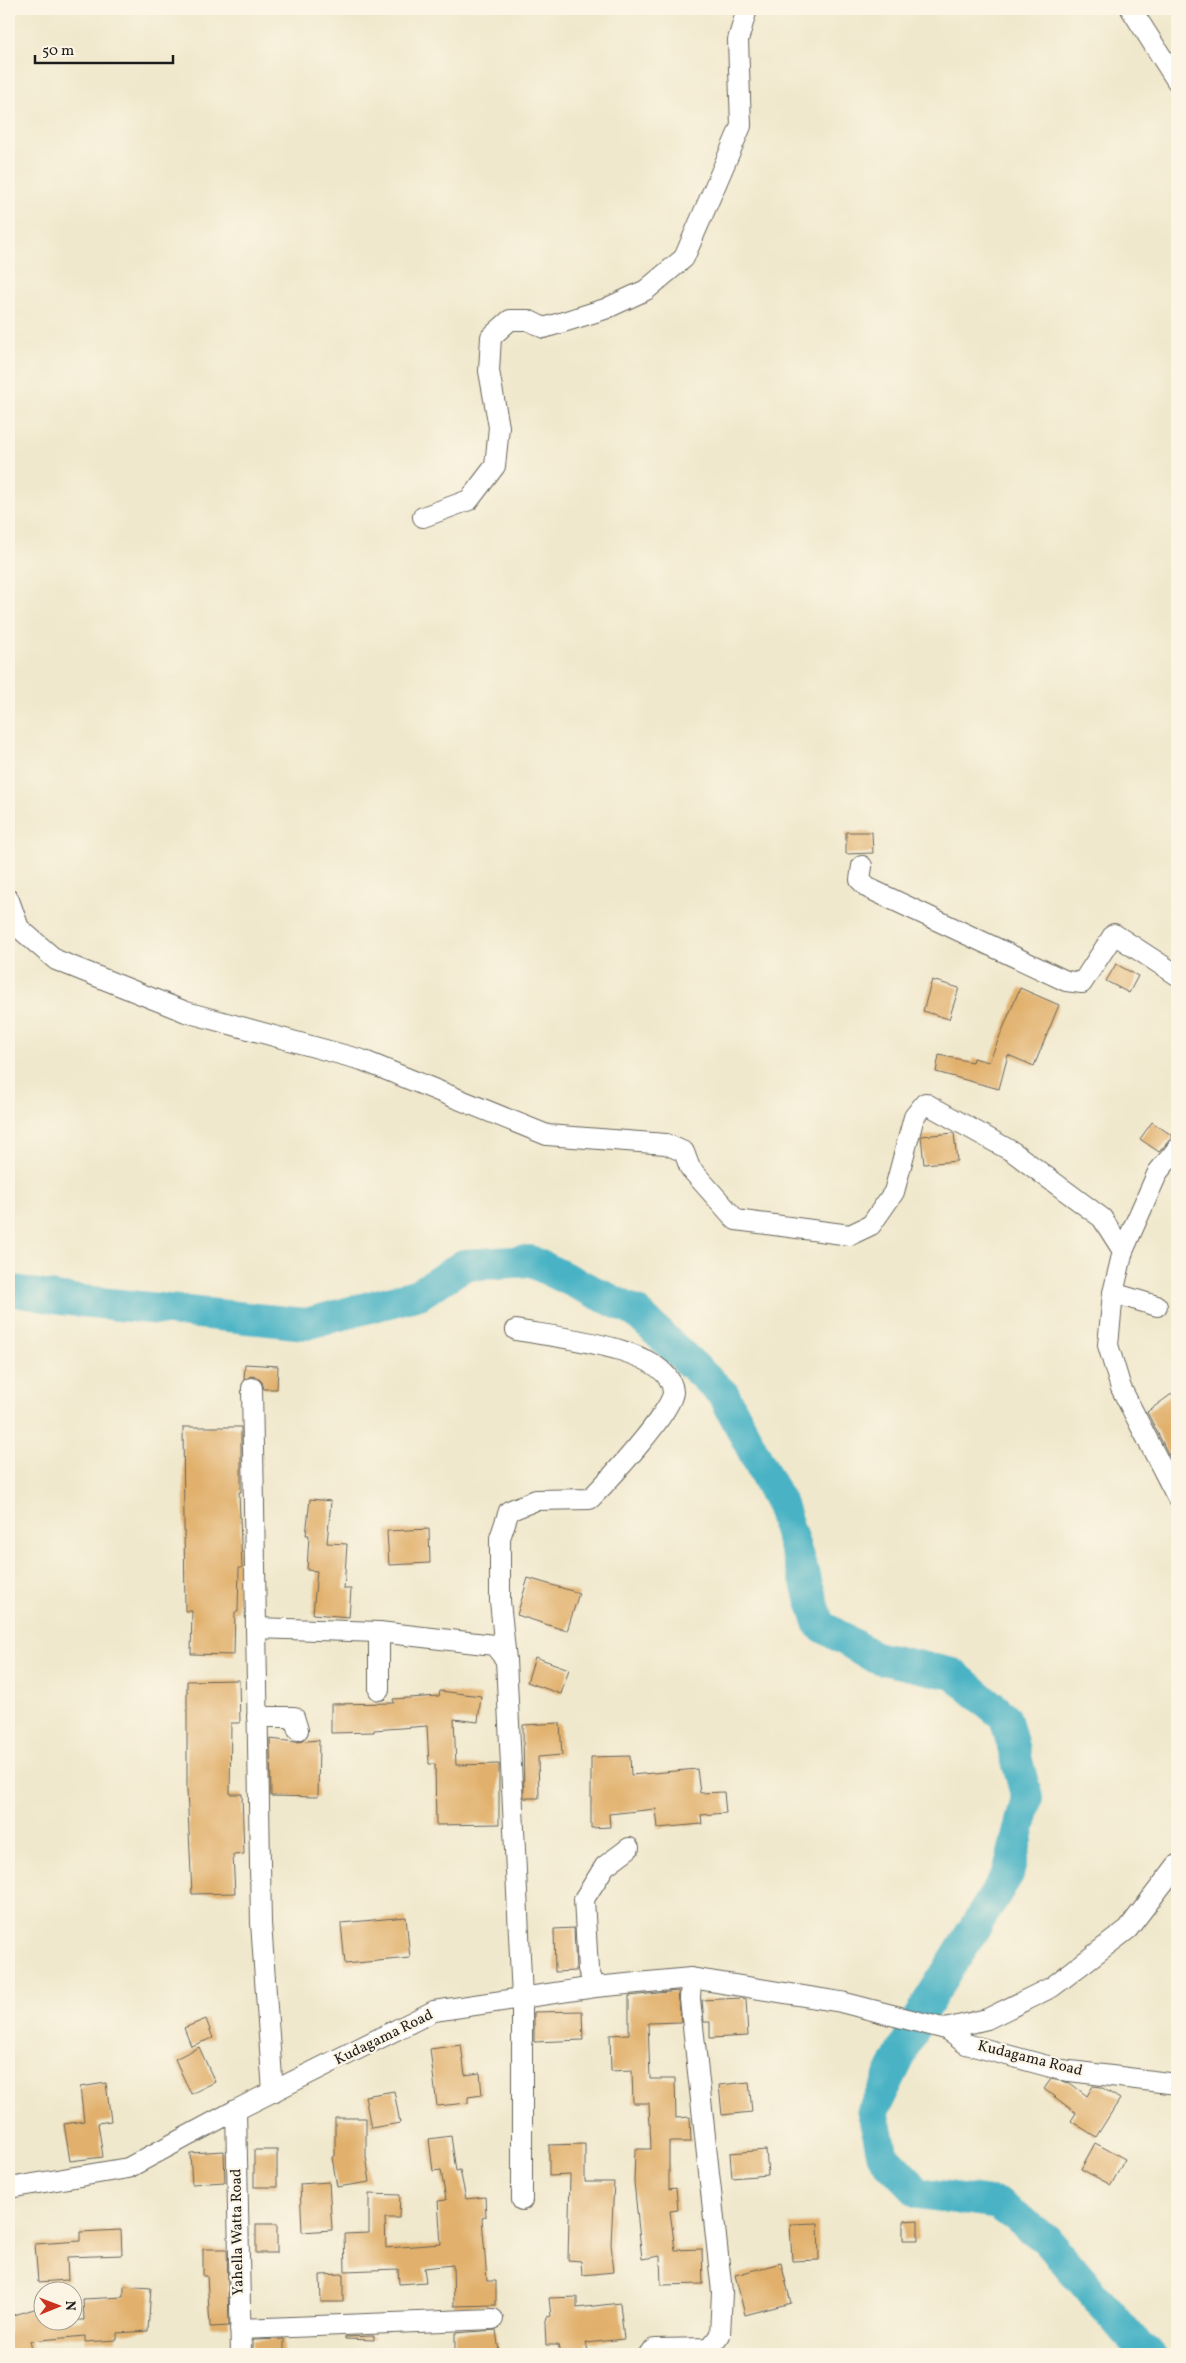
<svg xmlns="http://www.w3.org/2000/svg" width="1186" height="2363" font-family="Vollkorn,serif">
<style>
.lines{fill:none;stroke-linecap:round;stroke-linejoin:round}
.river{stroke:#48b3c5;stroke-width:32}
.building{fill:#e1b06c}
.minor-casing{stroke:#66635a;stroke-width:22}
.minor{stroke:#fff;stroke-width:20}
.labels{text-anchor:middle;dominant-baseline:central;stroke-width:4.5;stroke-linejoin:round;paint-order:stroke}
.street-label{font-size:15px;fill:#1c1c1c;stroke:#fcf5e5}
</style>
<rect width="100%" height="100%" fill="#fcf5e5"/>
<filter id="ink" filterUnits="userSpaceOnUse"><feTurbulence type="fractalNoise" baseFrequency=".02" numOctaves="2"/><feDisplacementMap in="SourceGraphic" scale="10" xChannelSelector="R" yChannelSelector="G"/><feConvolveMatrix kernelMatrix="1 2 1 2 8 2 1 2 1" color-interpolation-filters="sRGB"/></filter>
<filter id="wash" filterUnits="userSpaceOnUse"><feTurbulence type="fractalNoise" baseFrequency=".0096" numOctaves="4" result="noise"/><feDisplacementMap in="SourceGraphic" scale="20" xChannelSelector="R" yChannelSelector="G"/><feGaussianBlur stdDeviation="1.12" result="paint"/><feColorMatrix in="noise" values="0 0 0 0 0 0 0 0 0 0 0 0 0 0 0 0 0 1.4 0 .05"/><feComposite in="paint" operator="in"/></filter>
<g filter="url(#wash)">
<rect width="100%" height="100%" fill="#f0e8cc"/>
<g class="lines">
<polyline class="river" points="9,1290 61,1299 306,1324 419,1294 464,1265 530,1261 636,1312 724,1395 781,1505 820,1625 874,1657 953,1674 1005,1717 1027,1798 1008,1874 923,2010 873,2111 883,2156 919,2193 998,2204 1046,2239 1140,2348 1151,2354"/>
</g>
<g id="blocks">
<g class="building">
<polygon points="846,832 872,832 873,853 846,854"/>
<polygon points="1116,964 1138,976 1129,993 1106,981"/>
<polygon points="932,980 959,988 949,1019 923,1011"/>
<polygon points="1020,988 1059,1005 1034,1066 1008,1055 999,1089 936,1072 939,1055 972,1062 973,1058 989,1062"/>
<polygon points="1152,1122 1173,1136 1159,1152 1140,1139"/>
<polygon points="954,1133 957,1161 924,1164 921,1136"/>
<polygon points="245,1364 278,1366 277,1389 264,1389 262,1382 257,1377 251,1376 244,1380"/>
<polygon points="1177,1390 1177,1471 1147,1412"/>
<polygon points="183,1427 241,1427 241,1492 239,1492 242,1568 239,1568 238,1612 235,1612 234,1655 191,1654 192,1611 185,1611"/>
<polygon points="310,1499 331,1501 327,1543 347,1544 344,1589 351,1589 349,1617 313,1614 317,1571 307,1570 309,1535 306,1535"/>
<polygon points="429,1529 430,1563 389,1565 387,1531"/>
<polygon points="528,1578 579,1593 567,1631 517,1615"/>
<polygon points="535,1657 569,1669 561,1694 527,1682"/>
<polygon points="239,1680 240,1723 231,1723 230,1794 242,1794 244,1854 233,1855 235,1893 192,1894 187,1790 187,1681"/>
<polygon points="440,1691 481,1696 478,1722 454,1719 456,1765 499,1764 499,1824 436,1825 435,1764 429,1764 427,1726 374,1730 374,1732 331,1733 331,1704 394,1703 393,1699 439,1696"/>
<polygon points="560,1723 562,1755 538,1757 539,1798 524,1798 523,1725"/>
<polygon points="270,1739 296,1742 319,1740 318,1797 271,1796"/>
<polygon points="630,1756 631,1775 697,1769 700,1793 724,1792 726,1813 701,1815 702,1824 658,1828 656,1809 609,1814 610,1827 591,1828 591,1757"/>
<polygon points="406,1917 410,1958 345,1964 341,1923"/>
<polygon points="574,1928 576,1971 555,1972 554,1929"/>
<polygon points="678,1991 681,2022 648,2023 650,2079 675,2079 676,2118 690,2117 691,2142 669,2142 669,2189 676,2188 678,2210 670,2211 675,2250 702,2249 703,2284 661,2285 660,2256 642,2259 634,2182 635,2149 651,2149 649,2103 633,2103 632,2070 611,2071 610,2035 629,2034 629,1996"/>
<polygon points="741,1998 746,1999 748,2036 710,2038 710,2022 704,2022 702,2000"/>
<polygon points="582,2011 583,2040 534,2042 534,2012"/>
<polygon points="206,2019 213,2038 191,2046 184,2028"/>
<polygon points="461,2045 465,2075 480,2073 482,2095 468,2097 468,2103 437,2106 430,2049"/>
<polygon points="199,2047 215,2082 191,2094 175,2059"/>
<polygon points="1051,2079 1070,2083 1087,2096 1093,2086 1101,2087 1120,2099 1096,2137 1071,2121 1076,2113 1044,2089"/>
<polygon points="749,2082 752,2112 722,2115 719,2085"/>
<polygon points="106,2083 111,2121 98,2123 103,2157 70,2161 64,2124 84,2121 80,2087"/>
<polygon points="394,2091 400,2123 371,2128 365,2096"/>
<polygon points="335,2118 366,2118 366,2156 370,2182 337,2187 332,2157 335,2156"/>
<polygon points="451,2136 456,2171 460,2170 466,2199 485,2197 486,2217 482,2218 487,2281 496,2281 496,2305 454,2306 453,2265 424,2268 426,2282 399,2284 398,2269 345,2271 344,2234 369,2233 369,2194 400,2195 399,2218 385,2218 386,2248 441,2244 438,2201 446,2200 441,2170 433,2171 429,2139"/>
<polygon points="1095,2143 1125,2159 1111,2185 1081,2169"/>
<polygon points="585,2144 585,2182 614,2182 611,2244 614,2272 582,2275 581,2261 568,2260 570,2175 549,2176 549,2145"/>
<rect x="254" y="2150" width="23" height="37"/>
<polygon points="766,2150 768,2175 732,2178 730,2153"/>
<polygon points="224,2151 225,2182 192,2184 190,2153"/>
<polygon points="329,2182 332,2230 302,2232 300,2184"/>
<polygon points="918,2220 918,2240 903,2240 903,2221"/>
<polygon points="818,2223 819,2260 792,2261 790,2224"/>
<rect x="256" y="2224" width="21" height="29"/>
<polygon points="121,2230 122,2255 67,2257 68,2280 38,2282 35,2244 80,2241 80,2232"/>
<polygon points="203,2249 227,2249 229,2326 210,2327 207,2276 203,2276"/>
<polygon points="781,2263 791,2303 745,2315 735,2275"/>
<polygon points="343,2274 343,2302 321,2302 320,2275"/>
<polygon points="124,2286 151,2288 148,2331 117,2333 117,2340 85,2342 85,2336 30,2341 33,2354 9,2354 9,2316 42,2307 42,2320 84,2320 83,2299 124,2297"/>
<polygon points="577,2297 577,2308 620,2303 624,2339 586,2343 589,2354 560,2354 558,2345 546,2345 545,2325 547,2317 551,2316 549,2298"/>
<polygon points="496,2330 499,2352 485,2354 455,2352 455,2333"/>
<polygon points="374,2336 374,2340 345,2339 345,2337"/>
<polygon points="284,2339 284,2354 253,2354 253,2340"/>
</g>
</g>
</g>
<g filter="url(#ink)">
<use href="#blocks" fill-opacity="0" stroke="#66635a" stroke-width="1"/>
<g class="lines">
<g class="minor-casing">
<g id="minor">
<polyline points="1131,9 1177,81"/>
<polyline points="423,517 469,500 495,466 499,427 489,371 491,337 510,320 528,320 544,328 605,309 646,290 684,258 741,126 738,40 747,9"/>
<polyline points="862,866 860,880 868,888 1066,981 1082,983 1114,934 1177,975"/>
<polyline points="9,900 19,928 56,960 186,1012 362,1060 547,1135 666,1144 684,1152 690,1168 736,1220 850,1235 871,1225 894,1192 914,1117 925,1103 1013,1152 1102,1218 1123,1251"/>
<polyline points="1177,1149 1158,1172 1123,1251 1113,1293 1108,1345 1121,1388 1177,1497"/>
<polyline points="1113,1293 1157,1306"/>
<polyline points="252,1388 261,1923 273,2092"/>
<polyline points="256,1628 379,1632 494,1645 506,1660 522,1998 522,2200"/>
<polyline points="379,1632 379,1690"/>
<path d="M506,1660L500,1601V1538L509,1511L536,1500L590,1499C606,1483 673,1411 673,1392C671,1346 551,1337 516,1330"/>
<polyline points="257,1717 294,1717 298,1730"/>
<polyline points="595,1987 588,1969 584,1899 605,1866 629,1848"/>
<polyline points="946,2029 966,2044 1062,2070 1177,2084"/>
<polyline points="236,2110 241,2354"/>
<polyline points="9,2188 128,2168 236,2110 434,2011 595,1987 691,1978 841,2002 946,2029 987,2019 1052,1987 1128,1929 1177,1865"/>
<polyline points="240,2329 493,2319"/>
<polyline points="649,2354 655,2349 710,2348 720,2335 722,2292 690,1999 691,1978"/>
</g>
</g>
<use href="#minor" class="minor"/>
</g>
</g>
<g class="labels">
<g class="street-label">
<text transform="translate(384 2038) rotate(-26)">Kudagama Road</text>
<text transform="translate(1030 2059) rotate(14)">Kudagama Road</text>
<text transform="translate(238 2232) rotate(-91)">Yahella Watta Road</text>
</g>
</g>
<rect width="1186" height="2363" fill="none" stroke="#fcf5e5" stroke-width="30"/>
<g transform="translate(58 2306) rotate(89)"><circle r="24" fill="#fcf5e5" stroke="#a29e95"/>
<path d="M0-4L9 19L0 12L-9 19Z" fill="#c8321e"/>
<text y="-8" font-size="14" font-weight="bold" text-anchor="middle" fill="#1c1c1c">N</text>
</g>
<path d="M35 55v8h138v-8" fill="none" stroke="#1c1c1c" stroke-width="2.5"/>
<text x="42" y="55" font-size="15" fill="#1c1c1c" stroke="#fcf5e5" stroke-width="4" paint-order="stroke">50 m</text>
</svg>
